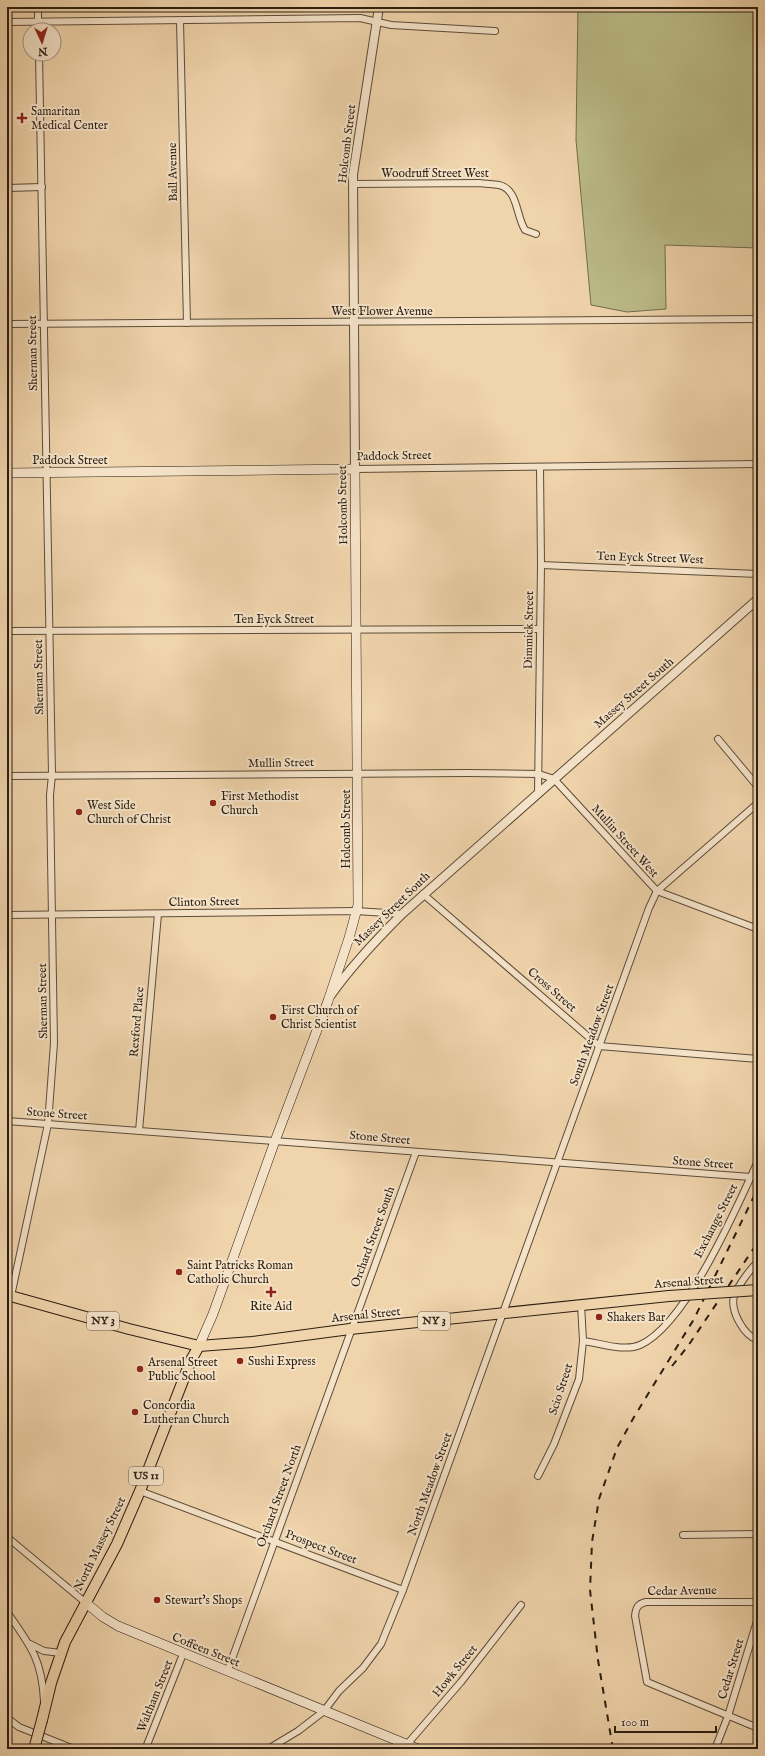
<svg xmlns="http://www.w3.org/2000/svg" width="765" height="1756" font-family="'IM FELL English',serif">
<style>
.green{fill:#bbbc89;stroke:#736d4e}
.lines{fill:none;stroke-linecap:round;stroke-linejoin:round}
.minor-casing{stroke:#5c4c38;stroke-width:8}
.tertiary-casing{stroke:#5c4c38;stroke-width:10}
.secondary-casing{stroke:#2b1e12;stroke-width:10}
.primary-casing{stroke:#2b1e12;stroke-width:12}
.trunk-casing{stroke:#2b1e12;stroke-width:12}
.minor{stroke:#f5e3c9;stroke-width:6}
.tertiary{stroke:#f5e3c9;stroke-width:8}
.secondary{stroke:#f5e3c9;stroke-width:9}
.primary{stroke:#f0d4ac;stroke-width:10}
.trunk{stroke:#f0d4ac;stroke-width:10}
.rail{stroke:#2b1e12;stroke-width:2;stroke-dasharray:7 7;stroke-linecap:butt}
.primary-bridge-casing{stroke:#2b1e12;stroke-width:12;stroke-linecap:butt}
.trunk-bridge-casing{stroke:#2b1e12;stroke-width:12;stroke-linecap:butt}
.primary-bridge{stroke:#f0d4ac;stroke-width:10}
.trunk-bridge{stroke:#f0d4ac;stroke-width:10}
.poi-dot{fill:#8f2418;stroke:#f5e3c9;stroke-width:1.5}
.labels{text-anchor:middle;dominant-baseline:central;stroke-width:4;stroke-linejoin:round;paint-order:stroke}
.shield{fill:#f5e3c9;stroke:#685949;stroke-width:1}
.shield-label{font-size:11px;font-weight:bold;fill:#2b1e12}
.poi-label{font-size:12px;fill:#2b1e12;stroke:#f5e3c9;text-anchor:start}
.street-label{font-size:12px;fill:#2b1e12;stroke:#f5e3c9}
</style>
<rect width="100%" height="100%" fill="#f0d4ac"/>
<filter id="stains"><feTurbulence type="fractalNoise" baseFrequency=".005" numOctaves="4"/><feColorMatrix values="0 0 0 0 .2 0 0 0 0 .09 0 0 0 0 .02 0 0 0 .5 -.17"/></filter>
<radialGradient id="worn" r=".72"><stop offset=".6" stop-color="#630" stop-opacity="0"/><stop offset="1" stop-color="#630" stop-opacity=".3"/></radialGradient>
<polygon class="green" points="578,7 758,7 758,248 665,245 666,309 627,312 591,305 576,140"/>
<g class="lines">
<g class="minor-casing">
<g id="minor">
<polyline points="180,21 187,323"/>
<polyline points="7,22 360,18 391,25 495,31"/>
<polyline points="38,30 38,7"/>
<path d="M353,184L479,183C486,184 492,184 499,185C518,189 516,216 525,230L536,234"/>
<polyline points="7,188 42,187"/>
<polyline points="7,324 758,319"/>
<polyline points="355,469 758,464"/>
<polyline points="541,565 758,574"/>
<polyline points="7,631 540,629"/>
<polyline points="718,739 758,787"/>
<polyline points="7,776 468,773 539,774 554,779 657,891 758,929"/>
<polyline points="538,793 541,565 540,467"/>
<polyline points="423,894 599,1046 758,1059"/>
<polyline points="7,915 356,911 402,914"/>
<polyline points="7,1121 751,1177"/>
<polyline points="139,1131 158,914"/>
<path d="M758,1262C750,1269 738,1286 734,1296C730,1311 744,1336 758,1340"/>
<polyline points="11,1296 48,1124 54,1043 50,795 52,775 39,54"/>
<path d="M583,1341C600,1343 624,1352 640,1345C686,1325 737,1207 758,1161"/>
<polyline points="538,1476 554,1444 579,1379 583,1341 581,1304"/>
<polyline points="140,1491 403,1590"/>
<polyline points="683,1535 758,1534"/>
<polyline points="7,1537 86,1603"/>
<path d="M758,1602H646C638,1604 636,1607 635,1616L647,1682L758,1728"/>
<path d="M7,1612C30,1645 42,1659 44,1701"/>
<polyline points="30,1644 44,1651 61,1653"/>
<polyline points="228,1670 416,1152"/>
<polyline points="7,1718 19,1727 74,1749"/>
<polyline points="147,1745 183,1654"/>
<polyline points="268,1749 298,1731 324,1711 339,1691 363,1668 381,1644 403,1590 649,908 657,891 758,803"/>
<polyline points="403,1749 461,1682 521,1605"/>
<polyline points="715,1749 728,1716 758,1618"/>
</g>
</g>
<g class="tertiary-casing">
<g id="tertiary">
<polyline points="355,469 353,175 379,7"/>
<path d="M331,995C352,965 376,940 402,914L758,599"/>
</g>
</g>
<g class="secondary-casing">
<g id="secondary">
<polyline points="7,473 355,469 358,905 349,938 328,1001 275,1141 213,1314 199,1346"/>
<polyline points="86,1603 103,1617 118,1626 418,1749"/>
</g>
</g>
<g class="primary-casing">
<polyline id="primary" points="42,1720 51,1683 65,1642 117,1544 140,1491 191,1360 199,1346"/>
</g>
<g class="trunk-casing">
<polyline id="trunk" points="7,1295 129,1329 199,1346 252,1342 350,1329 669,1296"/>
</g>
<use href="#minor" class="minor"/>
<use href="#tertiary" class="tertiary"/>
<use href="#secondary" class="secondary"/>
<use href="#primary" class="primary"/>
<use href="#trunk" class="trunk"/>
<g class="rail">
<polyline points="672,1366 688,1346 758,1242"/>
<polyline points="613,1749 598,1660 590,1590 592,1542 599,1499 617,1448 634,1417 694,1319 758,1188"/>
</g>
<g class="primary-bridge-casing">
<polyline id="primary-bridge" points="34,1749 42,1720"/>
</g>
<g class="trunk-bridge-casing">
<polyline id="trunk-bridge" points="669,1296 758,1290"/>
</g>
<use href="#primary-bridge" class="primary-bridge"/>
<use href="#trunk-bridge" class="trunk-bridge"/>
</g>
<g class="poi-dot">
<path d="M20 112h4v4h4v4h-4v4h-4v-4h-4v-4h4z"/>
<circle cx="213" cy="803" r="4"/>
<circle cx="79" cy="812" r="4"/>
<circle cx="273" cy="1017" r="4"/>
<circle cx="179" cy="1272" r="4"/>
<path d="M269 1286h4v4h4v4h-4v4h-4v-4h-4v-4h4z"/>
<circle cx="599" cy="1317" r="4"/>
<circle cx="240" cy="1361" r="4"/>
<circle cx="140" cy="1369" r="4"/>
<circle cx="135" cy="1412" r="4"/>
<circle cx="157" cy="1600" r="4"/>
</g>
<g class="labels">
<g class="shield">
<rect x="87" y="1312" width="32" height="18" rx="3"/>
<rect x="418" y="1312" width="32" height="18" rx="3"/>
<rect x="129" y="1467" width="34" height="18" rx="3"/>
</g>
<g class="shield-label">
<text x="103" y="1321">NY 3</text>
<text x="434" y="1321">NY 3</text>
<text x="146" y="1476">US 11</text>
</g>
<g class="poi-label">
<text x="31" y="111">Samaritan<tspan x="31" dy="14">Medical Center</tspan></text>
<text x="221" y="796">First Methodist<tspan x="221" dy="14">Church</tspan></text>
<text x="87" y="805">West Side<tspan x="87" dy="14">Church of Christ</tspan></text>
<text x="281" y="1010">First Church of<tspan x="281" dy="14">Christ Scientist</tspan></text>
<text x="187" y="1265">Saint Patricks Roman<tspan x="187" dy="14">Catholic Church</tspan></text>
<text x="271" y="1306" text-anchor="middle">Rite Aid</text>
<text x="607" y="1317">Shakers Bar</text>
<text x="248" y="1361">Sushi Express</text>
<text x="148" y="1362">Arsenal Street<tspan x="148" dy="14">Public School</tspan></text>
<text x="143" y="1405">Concordia<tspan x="143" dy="14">Lutheran Church</tspan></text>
<text x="165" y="1600">Stewart's Shops</text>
</g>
<g class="street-label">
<text transform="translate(347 144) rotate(-83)">Holcomb Street</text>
<text transform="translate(173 172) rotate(-91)">Ball Avenue</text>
<text x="435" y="173">Woodruff Street West</text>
<text x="382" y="311">West Flower Avenue</text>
<text transform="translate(33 353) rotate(-91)">Sherman Street</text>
<text transform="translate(394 456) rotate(-1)">Paddock Street</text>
<text x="70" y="460">Paddock Street</text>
<text transform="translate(343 505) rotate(-91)">Holcomb Street</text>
<text transform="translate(650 558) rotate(2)">Ten Eyck Street West</text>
<text x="274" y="619">Ten Eyck Street</text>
<text transform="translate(529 630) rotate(-89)">Dimmick Street</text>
<text transform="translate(39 677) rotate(-91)">Sherman Street</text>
<text transform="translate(634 693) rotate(-41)">Massey Street South</text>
<text transform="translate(281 763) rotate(-1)">Mullin Street</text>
<text transform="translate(346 829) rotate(-90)">Holcomb Street</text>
<text transform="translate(625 841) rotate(48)">Mullin Street West</text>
<text transform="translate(204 902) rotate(-1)">Clinton Street</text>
<text transform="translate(392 909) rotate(-44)">Massey Street South</text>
<text transform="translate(552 990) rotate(41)">Cross Street</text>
<text transform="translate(43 1001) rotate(-91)">Sherman Street</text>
<text transform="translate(137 1022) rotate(-85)">Rexford Place</text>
<text transform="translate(592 1035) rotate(-70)">South Meadow Street</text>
<text transform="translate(57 1114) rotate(4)">Stone Street</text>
<text transform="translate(380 1138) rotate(5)">Stone Street</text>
<text transform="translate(703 1163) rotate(4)">Stone Street</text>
<text transform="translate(716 1221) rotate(-63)">Exchange Street</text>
<text transform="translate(373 1237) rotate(-70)">Orchard Street South</text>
<text transform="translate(689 1282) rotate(-4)">Arsenal Street</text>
<text transform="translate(366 1315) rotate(-6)">Arsenal Street</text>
<text transform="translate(561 1389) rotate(-72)">Scio Street</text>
<text transform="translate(430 1484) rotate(-70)">North Meadow Street</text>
<text transform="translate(279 1496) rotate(-70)">Orchard Street North</text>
<text transform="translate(100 1544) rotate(-64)">North Massey Street</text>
<text transform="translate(321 1547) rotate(21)">Prospect Street</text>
<text transform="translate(682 1591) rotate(-1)">Cedar Avenue</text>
<text transform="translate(206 1650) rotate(22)">Coffeen Street</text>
<text transform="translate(731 1669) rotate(-73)">Cedar Street</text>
<text transform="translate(455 1671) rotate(-51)">Howk Street</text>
<text transform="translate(155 1696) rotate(-68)">Waltham Street</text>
</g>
</g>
<rect width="765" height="1756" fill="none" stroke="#f0d4ac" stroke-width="24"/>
<rect x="8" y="8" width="749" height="1740" fill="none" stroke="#2b1e12" stroke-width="2"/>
<rect x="12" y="12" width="741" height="1732" fill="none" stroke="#2b1e12"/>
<g transform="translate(42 42) rotate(176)"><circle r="19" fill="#f5e3c9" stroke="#a49480"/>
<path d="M0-3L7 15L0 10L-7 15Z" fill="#8f2418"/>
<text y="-6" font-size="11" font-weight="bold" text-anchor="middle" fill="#2b1e12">N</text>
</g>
<path d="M615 1726v6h101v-6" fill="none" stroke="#2b1e12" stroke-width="2"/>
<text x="621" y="1726" font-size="12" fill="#2b1e12" stroke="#f5e3c9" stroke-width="3" paint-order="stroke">100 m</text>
<rect width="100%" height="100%" filter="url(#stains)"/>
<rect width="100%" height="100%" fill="url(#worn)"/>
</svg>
